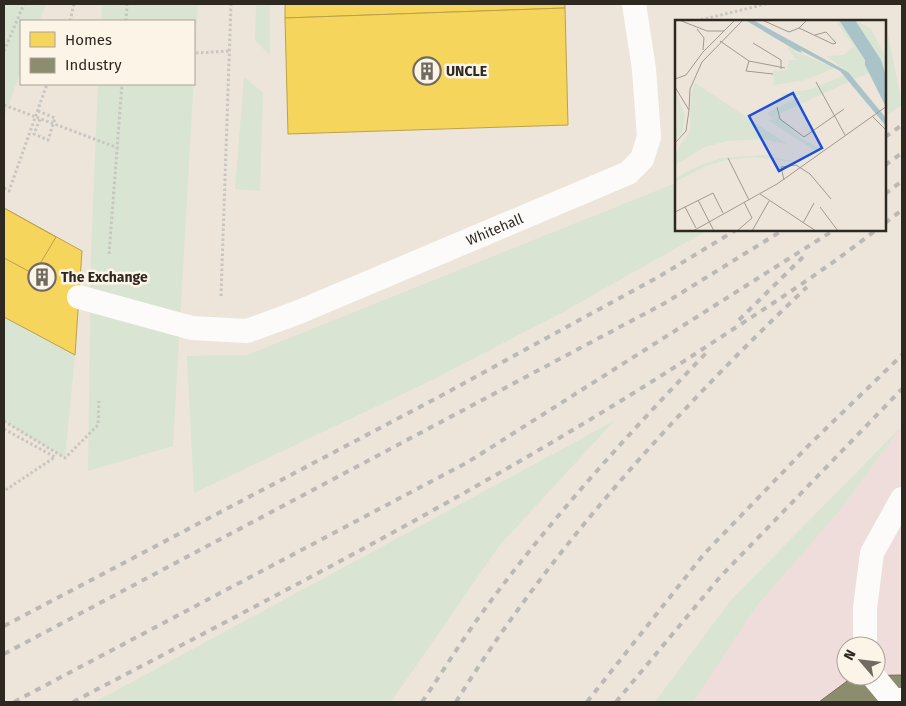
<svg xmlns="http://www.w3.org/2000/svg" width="906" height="706" font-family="'Fira Sans',sans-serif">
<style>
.industrial{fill:#efdddc;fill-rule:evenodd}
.green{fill:#d9e4d2}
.homes{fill:#f6d55c;stroke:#baa14a}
.industry{fill:#8c8c6e;stroke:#706e57}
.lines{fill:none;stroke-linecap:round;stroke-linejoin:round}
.path{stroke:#c8c6c1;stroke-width:3;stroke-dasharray:2.5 2.5;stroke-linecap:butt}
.lane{stroke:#fcfbf9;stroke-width:24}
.rail{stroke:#bbb9b5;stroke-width:4;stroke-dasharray:6 6;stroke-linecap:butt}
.labels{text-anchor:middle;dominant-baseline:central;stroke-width:5;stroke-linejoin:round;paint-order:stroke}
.poi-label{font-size:14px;font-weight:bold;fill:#2d2820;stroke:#fdf4e8;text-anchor:start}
.street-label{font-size:14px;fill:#2d2820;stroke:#fdf4e8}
.inset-road{fill:none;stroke:#a09990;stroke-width:1}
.view{fill:#1d4ed8;fill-opacity:0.15;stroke:#1d4ed8;stroke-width:2.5}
.inset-edge{fill:none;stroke:#2d2820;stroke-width:2.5}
</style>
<rect width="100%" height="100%" fill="#ede5da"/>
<path class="industrial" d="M902,426V702H693L755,608L840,510ZM846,646H876V676H846Z"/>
<g class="green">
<polygon points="4,4 46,4 39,21 21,21 21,70 4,118"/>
<polygon points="102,4 198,4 173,446 88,471 91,252 98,84 194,84 194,21 101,21"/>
<polygon points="256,4 270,4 270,56 255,40"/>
<polygon points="887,30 902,105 885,117 885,31"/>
<polygon points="244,77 263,93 260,191 235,189"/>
<polygon points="676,183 676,230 708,230 563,312 430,381 194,493 187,356 247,355"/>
<polygon points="4,317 75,355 65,458 4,421"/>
<polygon points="614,421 499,546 391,702 95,702"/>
<polygon points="902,426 840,510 755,608 693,702 655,702 731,600"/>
</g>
<g class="homes">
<polygon points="285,4 565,4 565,8 285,18"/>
<polygon points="565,8 568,125 288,134 285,18"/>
<polygon points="4,208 82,251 75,355 4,317"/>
<polygon points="4,208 56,237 34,274 4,258"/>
</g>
<polygon class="industry" points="902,675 902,702 819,702 854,676"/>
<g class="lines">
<g class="path">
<polyline points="70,21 74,4"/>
<polyline points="126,21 127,4"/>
<polyline points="696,21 766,4"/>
<polyline points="4,51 24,4"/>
<polyline points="196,53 230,51"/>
<polyline points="4,105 118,148"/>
<polyline points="38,111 55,118 48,140 34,134 40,119"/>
<polyline points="4,188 9,191 47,84"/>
<polyline points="109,254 122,84"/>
<polyline points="221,296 231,4"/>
<polyline points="4,421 65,458 98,425 99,401"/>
<polyline points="4,429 55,457 4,491"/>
</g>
<g class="lane">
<path id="s1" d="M79,297L192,328L247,331L299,312L628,173L642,159L649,137L644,69L634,4"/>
<polyline points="865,646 865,608 872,553 902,499"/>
<polyline points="873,676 893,700 902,700"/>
</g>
<g class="rail">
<polyline points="885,137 902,125"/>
<polyline points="885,165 902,153"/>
<polyline points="885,194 902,181"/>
<polyline points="885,223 902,210"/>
<polyline points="739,320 803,257"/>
<polyline points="4,626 435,399 660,276 736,230"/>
<polyline points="4,654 665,303 783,230"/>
<polyline points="14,702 468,462 834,230"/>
<path d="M73,702C292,587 512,475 718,339C772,304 825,270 876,230"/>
<path d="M422,702C441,674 459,645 479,617C548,522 627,435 709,350"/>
<path d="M456,702C549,551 678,409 807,287"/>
<polyline points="587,702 704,554 811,443 902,355"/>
<polyline points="616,702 720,577 902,389"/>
</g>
</g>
<defs>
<g id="building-ring" transform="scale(1.4375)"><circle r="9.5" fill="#fdf4e8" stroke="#706a61" stroke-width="1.5"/><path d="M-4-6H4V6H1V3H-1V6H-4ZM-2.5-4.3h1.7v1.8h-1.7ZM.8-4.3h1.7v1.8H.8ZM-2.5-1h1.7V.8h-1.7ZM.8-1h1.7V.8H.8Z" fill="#706a61"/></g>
</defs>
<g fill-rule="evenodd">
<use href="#building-ring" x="427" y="71"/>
<use href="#building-ring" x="42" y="277"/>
</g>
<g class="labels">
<g class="poi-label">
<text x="446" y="71">UNCLE</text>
<text x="61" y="277">The Exchange</text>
</g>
<g class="street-label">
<text stroke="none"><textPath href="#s1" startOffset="440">Whitehall</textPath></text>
</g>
</g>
<g transform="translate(675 20)">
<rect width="211" height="211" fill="#ede5da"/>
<path d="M160,0H165L205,39L180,0L196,9L211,37V56L208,46L102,95L127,119L145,128L141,131L94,101L101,96L96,98L92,93L128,75L108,77V74L136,69L174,53L151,36L169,35L179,26ZM114,26L121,32L160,48L130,60L99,65L98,51L112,50L114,40H122L113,29ZM20,62L23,65L112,124L86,119L52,121L30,127L0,145V134L15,110L16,76ZM0,70L10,95L7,112L0,121L3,88ZM89,135L121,142L79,137L52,140L31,146L0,162V158L21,147L46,138Z" fill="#d9e4d2"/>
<path d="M70,0H78L173,52L211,98V106L165,51L125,30L127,33L122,31ZM164,0H180L206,40L211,56V87L190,45V40Z" fill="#a9c3c8"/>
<path class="inset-road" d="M4,0L32,11H49M87,0L114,12L124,8L132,0M124,8L158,24L161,23L151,12L140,15M22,9L29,18L28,30M45,21L74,41L110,48M78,23L106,40V49M74,41L71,51L98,54M0,59L11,55L28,32L60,0M141,62L170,115M0,67L14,90L11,111L0,123M102,87L105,99L129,117L169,89M14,90L15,69L27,42L68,0M197,96L212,111M53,138L74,180M109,160L106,147L121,145L135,154L156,179M85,174L141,211M23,180L39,211M10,187L21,208M145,187L163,211M0,192L38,173L48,193M128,203L139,183M18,211L102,164L212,86M62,211L77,198L69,182M77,211L94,181"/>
<path class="view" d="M118,73L147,128L104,151L74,96Z"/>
<rect width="211" height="211" class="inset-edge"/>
</g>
<rect width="906" height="706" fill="none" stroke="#2d2820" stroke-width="10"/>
<rect x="20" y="20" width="175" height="65" fill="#fdf4e8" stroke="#aaa298"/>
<rect x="30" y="32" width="25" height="15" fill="#f6d55c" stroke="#aaa298"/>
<text x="65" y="45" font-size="15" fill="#2d2820">Homes</text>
<rect x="30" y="58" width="25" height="15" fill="#8c8c6e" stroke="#aaa298"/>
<text x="65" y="70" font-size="15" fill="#2d2820">Industry</text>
<g transform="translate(861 661) rotate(298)"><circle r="24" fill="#fdf4e8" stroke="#aaa298"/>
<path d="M0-4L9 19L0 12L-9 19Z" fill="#706a61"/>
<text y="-8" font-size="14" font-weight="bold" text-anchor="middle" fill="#2d2820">N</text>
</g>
</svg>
